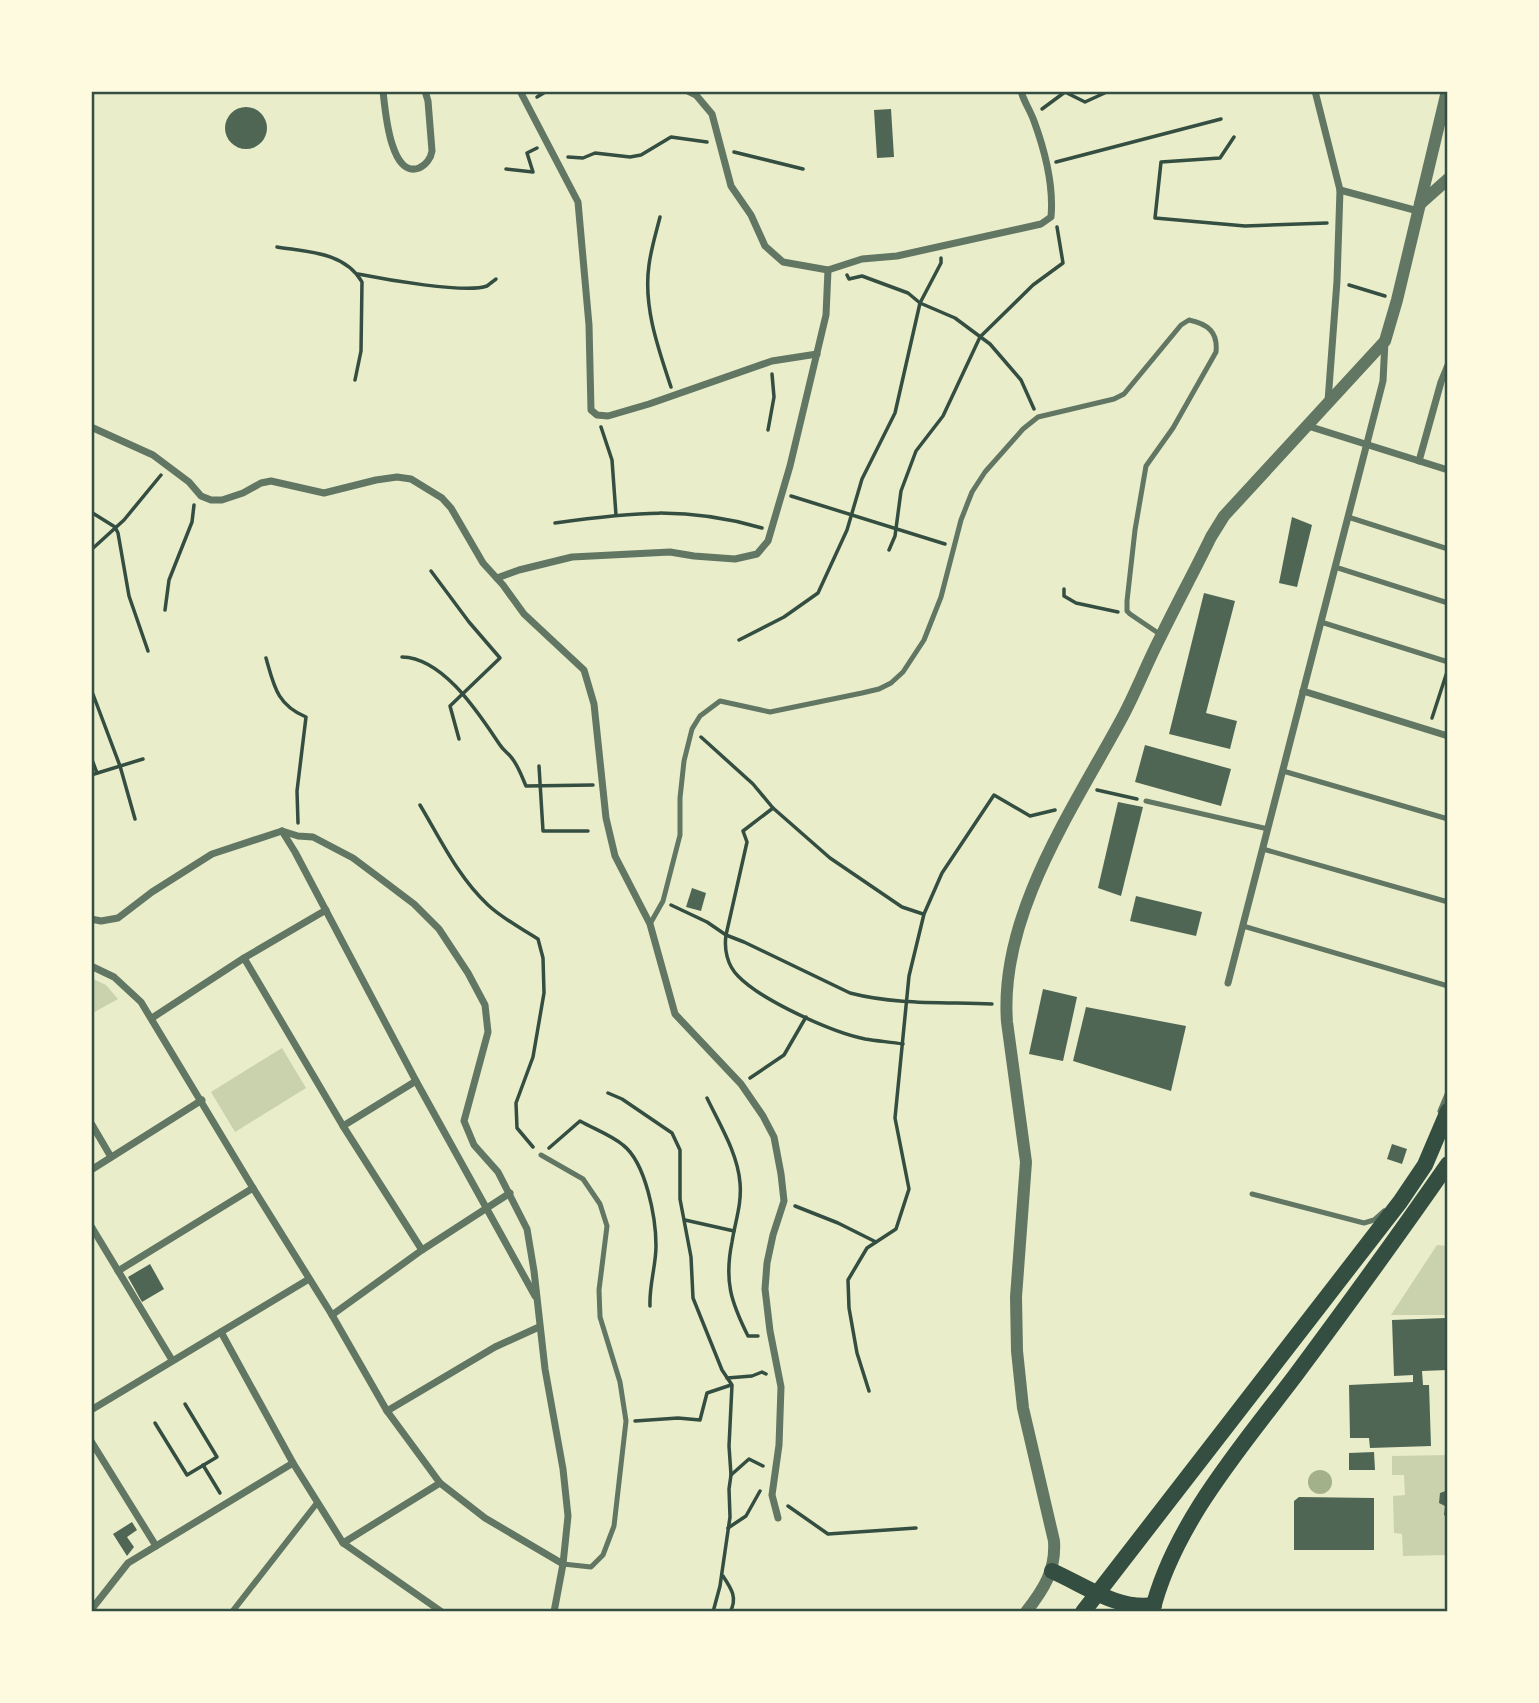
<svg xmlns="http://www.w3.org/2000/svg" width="1539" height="1703" font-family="'Roboto Condensed',sans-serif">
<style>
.green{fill:#cad2ad}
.water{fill:#a3b18a}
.building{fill:#4f6655}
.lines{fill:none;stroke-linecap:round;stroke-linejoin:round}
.path{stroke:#344e41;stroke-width:3.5}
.service{stroke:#617663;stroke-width:5}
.pedestrian{stroke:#617663;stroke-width:6}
.minor{stroke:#617663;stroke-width:7}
.tertiary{stroke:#617663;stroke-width:12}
.primary{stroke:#344e41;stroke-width:16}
.neatline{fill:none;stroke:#344e41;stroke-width:2.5}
</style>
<rect width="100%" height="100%" fill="#e9edc9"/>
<g class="green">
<polygon points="91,978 106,985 118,999 91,1014"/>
<polygon points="282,1048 306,1088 235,1132 211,1092"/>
<polygon points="1437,1245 1448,1246 1448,1315 1391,1315"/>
<polygon points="1448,1455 1448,1490 1440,1493 1440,1502 1445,1506 1444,1515 1448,1517 1448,1555 1403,1556 1402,1534 1394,1533 1393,1496 1405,1495 1404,1475 1392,1475 1392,1456"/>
</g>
<circle class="water" cx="1320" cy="1482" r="12"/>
<g class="building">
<circle cx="246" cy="128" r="21"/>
<polygon points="891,109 894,157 877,158 874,110"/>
<polygon points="1292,517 1312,525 1297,587 1279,583"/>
<polygon points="1204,593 1235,601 1206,713 1237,721 1230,749 1169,734"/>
<polygon points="1145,745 1231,769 1221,806 1135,782"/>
<polygon points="1118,802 1143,807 1121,896 1098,888"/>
<polygon points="692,888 706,893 701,911 686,907"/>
<polygon points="1136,896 1202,912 1196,936 1130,921"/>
<polygon points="1043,989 1077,997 1063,1061 1029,1054"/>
<polygon points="1086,1007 1186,1026 1171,1091 1073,1061"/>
<polygon points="1392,1144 1407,1149 1402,1164 1387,1159"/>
<polygon points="150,1264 164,1289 142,1302 128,1277"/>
<polygon points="1446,1318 1447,1370 1422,1371 1423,1385 1429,1385 1431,1446 1370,1448 1369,1438 1350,1438 1349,1385 1413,1382 1413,1375 1394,1376 1392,1320"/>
<polygon points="1374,1452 1375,1470 1349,1470 1349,1453"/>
<polygon points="1448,1490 1448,1517 1444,1515 1445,1506 1439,1503 1440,1493"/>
<polygon points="1299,1497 1374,1498 1374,1550 1294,1550 1294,1501"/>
<polygon points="132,1522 137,1530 127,1537 134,1547 127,1556 113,1534"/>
</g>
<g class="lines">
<g class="path">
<polyline points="537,97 547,91"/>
<polyline points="1042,109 1065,92 1085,102 1109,91"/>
<polyline points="1234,137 1220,158 1161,162 1155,218 1245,226 1327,223"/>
<polyline points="734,152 803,169"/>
<polyline points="568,157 583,158 595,153 630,157 641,155 671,137 707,142"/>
<polyline points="1056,162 1221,119"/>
<polyline points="506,169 533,172 527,153 537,148"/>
<path d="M660,217C656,233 651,249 649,265C643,306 658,348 671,387"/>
<path d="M277,247C308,252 345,252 362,282L361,351L355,380"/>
<path d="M358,274C383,279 466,294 487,286C488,285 495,280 496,279"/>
<polyline points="847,275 849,279 862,276 908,293 920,303 955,318 990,344 1021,380 1034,409"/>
<polyline points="1349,285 1385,296"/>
<polyline points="601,427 612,460 616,515"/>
<polyline points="768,430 774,397 772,374"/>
<polyline points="791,496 945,544"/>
<polyline points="91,512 115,527 118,533 129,596 148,651"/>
<path d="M555,523C632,512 686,506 762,528"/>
<polyline points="91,550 124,520 161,475"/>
<polyline points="889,550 895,536 901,491 916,451 943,416 980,337 1033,285 1063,263 1057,227"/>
<polyline points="431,571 469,622 500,658 450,706 459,739"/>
<polyline points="1064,589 1064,596 1076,603 1118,612"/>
<polyline points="165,610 169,580 192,522 194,505"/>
<polyline points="739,640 784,617 818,593 847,530 862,479 895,413 920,303 941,263 941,258"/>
<path d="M402,657C444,658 479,714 500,745C503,750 508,753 511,757C518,765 522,777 526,786L593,785"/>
<path d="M266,658C274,686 277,705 306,717L297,791L298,823"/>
<polyline points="91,689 120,766 135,819"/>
<polyline points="1432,718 1447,672"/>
<polyline points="701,737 753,784 773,808 830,858 902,907 923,914"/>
<polyline points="91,757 97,773"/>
<polyline points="539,766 543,831 588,831"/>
<polyline points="91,775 143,759"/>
<polyline points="1097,790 1137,799"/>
<path d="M420,805C441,840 458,877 488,905C503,919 521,928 538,939L543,958L544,993L533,1057L516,1103L517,1128L533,1147"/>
<path d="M773,808L743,831L747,842L726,935L744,942L850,993C896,1005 945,1002 992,1004"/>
<path d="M671,905L707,922L726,935C724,949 727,965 738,976C761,1000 831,1032 865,1039C877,1041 890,1042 903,1044"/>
<polyline points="750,1078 784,1055 806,1017"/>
<polyline points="608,1093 622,1099 672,1133 680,1150 680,1199 691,1257 693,1298 722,1370 732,1385 729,1446 731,1475 729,1489 730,1517 720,1586 713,1612"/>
<path d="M707,1098C720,1125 738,1154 740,1183C742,1204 735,1222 732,1242C724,1281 731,1302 748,1336H758"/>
<path d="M549,1148L580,1121C594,1129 611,1135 623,1145C646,1163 656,1218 656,1246C656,1266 649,1285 650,1306"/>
<polyline points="795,1206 838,1223 876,1242"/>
<polyline points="685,1220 734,1231"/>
<polyline points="727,1378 752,1376 762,1372 766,1374"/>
<polyline points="869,1391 857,1353 849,1308 848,1280 867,1248 896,1229 909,1189 895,1118 909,976 924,914 942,873 994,795 1030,816 1055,810"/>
<polyline points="635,1421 678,1418 700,1420 707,1393 731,1385"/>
<polyline points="155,1423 187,1475 217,1457 185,1404"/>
<polyline points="203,1465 220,1493"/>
<polyline points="731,1475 749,1459 763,1466"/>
<polyline points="788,1506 828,1534 916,1528"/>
<polyline points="728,1528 746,1516 760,1491"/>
<path d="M723,1576C731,1588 738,1598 730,1612"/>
</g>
<g class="service">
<polyline points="1348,517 1448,549"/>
<polyline points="1335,567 1448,603"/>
<polyline points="1321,622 1448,662"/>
<polyline points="1283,771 1448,819"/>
<polyline points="1146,801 1268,829"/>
<polyline points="1263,849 1448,902"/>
<path d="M650,924L663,901L680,835V798L684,761L692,729L700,716L720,701L770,712L862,693L879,689L891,683L903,672L924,640L941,597L961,520L972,492L985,472L1023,429L1038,417L1114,399L1124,394L1181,325L1189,320C1208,324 1218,332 1216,352L1173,428L1146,466L1135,530L1127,601V611L1130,614L1161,635"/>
<polyline points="1243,926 1448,986"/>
<polyline points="1440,1111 1448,1092"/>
<polyline points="541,1155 583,1179 600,1204 607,1226 599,1290 600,1317 620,1382 626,1421 614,1526 603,1555 591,1567 563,1564"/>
<polyline points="1252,1194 1364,1223 1374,1220 1384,1211"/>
</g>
<polyline class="pedestrian" points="232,1612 317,1503"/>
<g class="minor">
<path d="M383,91C385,108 390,179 419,168C426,165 431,158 432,151L428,101L425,91"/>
<polyline points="520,91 578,202 589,325 591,410 597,415 608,416 649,404 772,361 817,354"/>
<path d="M688,91L696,95L712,114L731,186L751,215L765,246L783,262L828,270L862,259L897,256L1041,224L1051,217C1054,184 1045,151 1034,121C1030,110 1024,102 1021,91"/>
<polyline points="1315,91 1340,190 1337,281 1328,401"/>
<polyline points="1340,190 1418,211"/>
<polyline points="1308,426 1448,470"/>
<polyline points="91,427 153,455 189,482 201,496 211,500 222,500 243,493 261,483 271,481 324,493 376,480 397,477 411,479 442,498 451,508 483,563 503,585 524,614 584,670 594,704 606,818 615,856 650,924 675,1014 741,1084 763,1116 774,1137 781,1174 784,1201 773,1235 767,1263 765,1289 770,1331 781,1387 779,1445 772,1495 778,1518"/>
<polyline points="1419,461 1441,382 1448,365"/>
<polyline points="497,578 519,570 572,557 670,552 694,556 735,559 757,554 768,541 790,466 826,315 828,270"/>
<polyline points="1303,691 1448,736"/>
<polyline points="282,831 295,852 416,1081 535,1296"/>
<polyline points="91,919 101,921 118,918 152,892 212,854 282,831 298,836 313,837 353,858 377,876 414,904 439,929 468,973 485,1005 488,1032 464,1121 474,1145 498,1172 527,1229 534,1271 545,1369 563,1469 568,1516 563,1564 554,1612"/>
<polyline points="244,958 343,1126 422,1250"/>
<polyline points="91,966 114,977 141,1002 253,1188 332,1315 387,1411 440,1483 485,1518 563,1564"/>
<polyline points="1228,983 1383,381 1385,341"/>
<polyline points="152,1018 244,958 326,910"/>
<polyline points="91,1123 111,1157"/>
<polyline points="343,1126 416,1081"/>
<polyline points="91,1170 202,1100"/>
<polyline points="91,1226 172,1360"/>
<polyline points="118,1271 253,1188"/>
<polyline points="332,1315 422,1250 510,1193"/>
<polyline points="221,1332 293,1463 343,1543 442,1612"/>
<polyline points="91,1410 309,1279"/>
<polyline points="387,1411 495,1347 539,1327"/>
<polyline points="91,1441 156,1546"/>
<polyline points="343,1543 440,1483"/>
<polyline points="91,1610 128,1563 293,1463"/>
</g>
<g class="tertiary">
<polyline points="1420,204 1448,179"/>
<path d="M1026,1612C1044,1589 1056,1570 1054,1541L1023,1408L1017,1351L1016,1297L1026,1162L1007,1022C999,915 1073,809 1122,718C1136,692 1147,663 1161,636C1177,603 1195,570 1211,537L1224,516L1385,341L1397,300L1447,91"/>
</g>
<g class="primary">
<path d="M1052,1571C1084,1585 1119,1611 1154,1605"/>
<polyline points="1083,1612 1400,1202 1425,1165 1448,1111"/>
<path d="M1152,1612C1173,1525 1242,1446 1295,1376C1347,1306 1398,1236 1448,1164"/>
</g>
</g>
<rect width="1539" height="1703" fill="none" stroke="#fefae0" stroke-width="186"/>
<rect x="93" y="93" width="1353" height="1517" class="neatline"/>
</svg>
